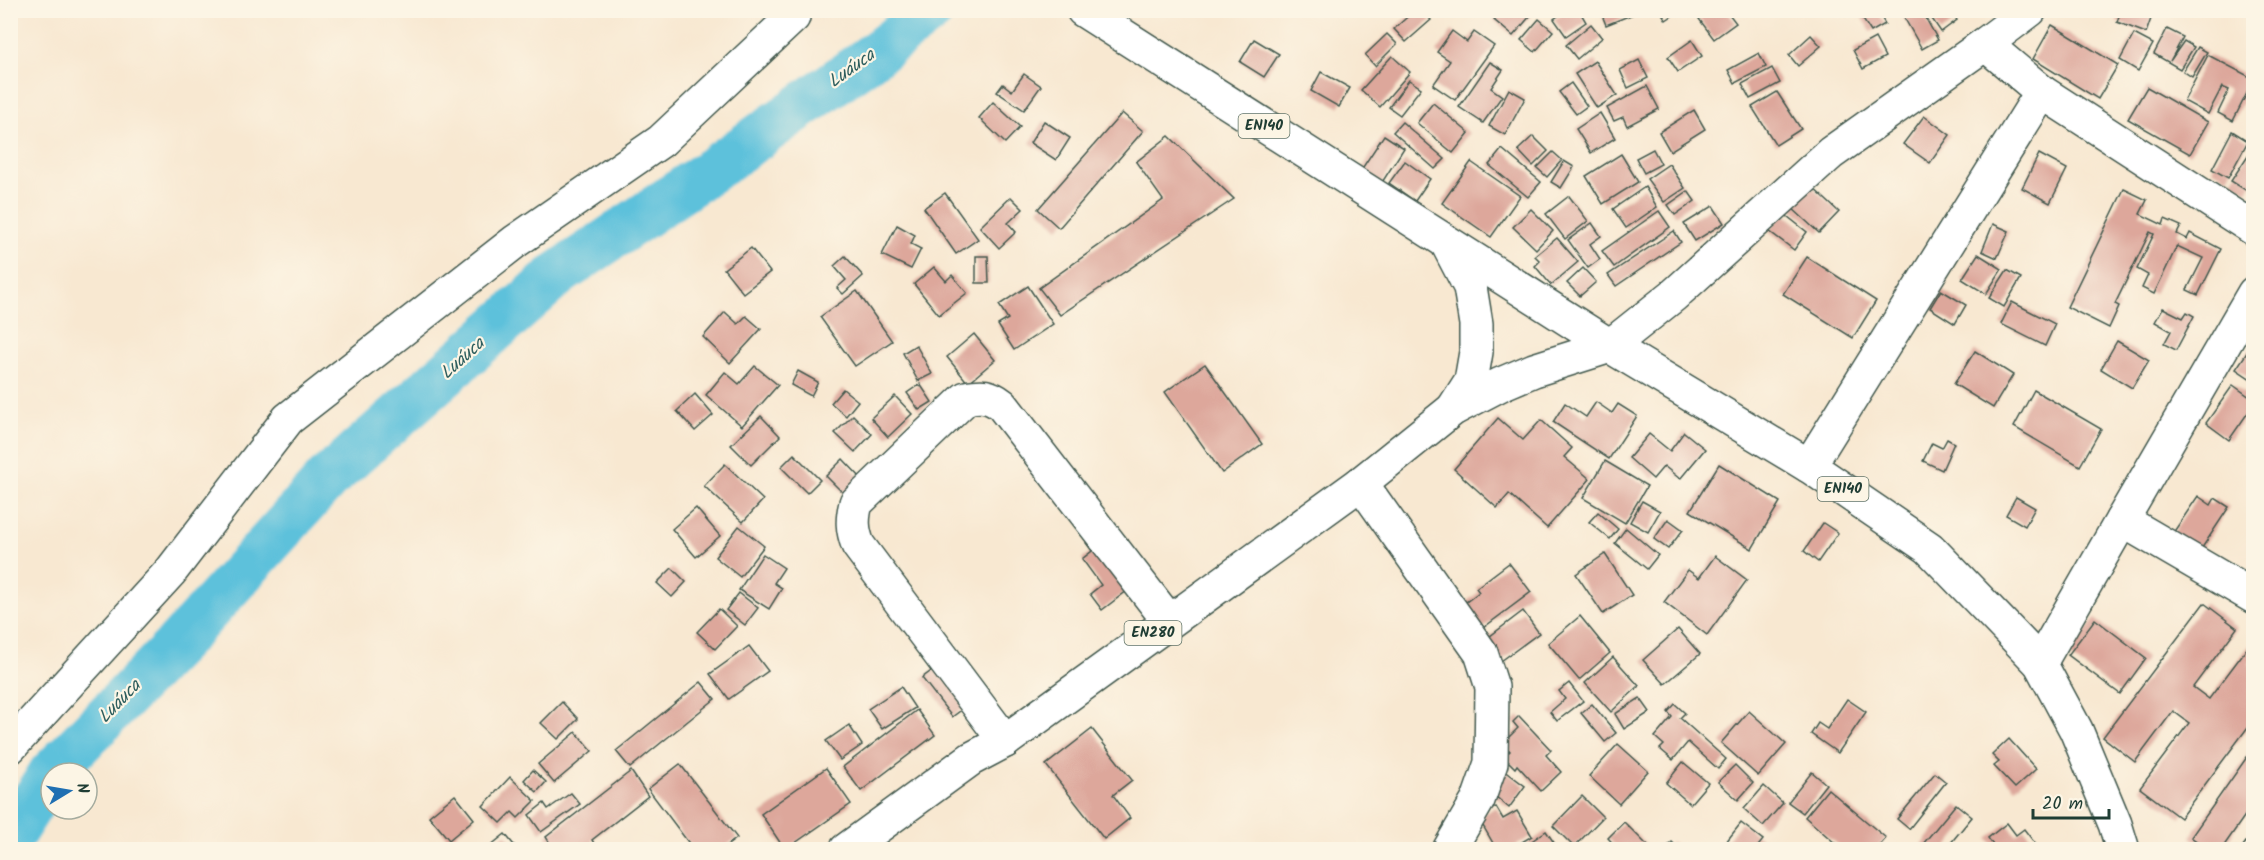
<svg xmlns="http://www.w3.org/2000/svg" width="2264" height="860" font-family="Kalam,sans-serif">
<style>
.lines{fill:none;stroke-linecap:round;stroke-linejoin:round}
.river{stroke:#5dc1db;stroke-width:46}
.building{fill:#dda79b}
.minor-casing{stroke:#40574c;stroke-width:36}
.major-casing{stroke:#40574c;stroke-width:36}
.minor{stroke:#fff;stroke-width:33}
.major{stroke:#fff;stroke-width:33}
.labels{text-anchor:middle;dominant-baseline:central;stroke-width:4.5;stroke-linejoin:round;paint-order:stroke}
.shield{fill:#fcf5e5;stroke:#617469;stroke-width:1.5}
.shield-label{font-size:15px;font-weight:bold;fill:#1f3d34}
.water-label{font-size:18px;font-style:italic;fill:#2e5e5e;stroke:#fcf5e5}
</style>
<rect width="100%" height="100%" fill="#fcf5e5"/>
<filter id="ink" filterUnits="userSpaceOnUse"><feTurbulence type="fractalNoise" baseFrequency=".0167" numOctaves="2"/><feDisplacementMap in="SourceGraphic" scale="12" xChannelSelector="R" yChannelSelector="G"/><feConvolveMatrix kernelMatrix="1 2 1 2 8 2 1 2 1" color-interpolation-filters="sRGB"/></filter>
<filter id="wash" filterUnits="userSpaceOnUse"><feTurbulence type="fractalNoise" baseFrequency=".008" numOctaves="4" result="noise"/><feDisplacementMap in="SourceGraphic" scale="24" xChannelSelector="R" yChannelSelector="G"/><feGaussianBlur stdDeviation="1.35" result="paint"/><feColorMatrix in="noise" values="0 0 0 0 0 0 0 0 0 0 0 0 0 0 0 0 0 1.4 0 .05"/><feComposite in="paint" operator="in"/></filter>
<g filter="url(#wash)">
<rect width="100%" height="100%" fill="#f8e8d1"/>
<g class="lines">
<g class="river">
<polyline points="51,773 182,639 327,479 558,274 716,167 879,51 932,10"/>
<polyline points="10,838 51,773"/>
</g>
</g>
<g id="blocks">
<g class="building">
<polygon points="1415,10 1422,10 1431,20 1406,42 1394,29"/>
<polygon points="1434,10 1447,10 1441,17"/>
<polygon points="1501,10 1525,10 1531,15 1513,36 1494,20"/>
<polygon points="1566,10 1579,10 1586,22 1566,36 1554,19"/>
<polygon points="1600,10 1641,10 1641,11 1606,25"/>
<polygon points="1660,10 1681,10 1666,20"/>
<polygon points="1710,10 1726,10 1736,23 1714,39 1699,19"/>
<polygon points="1873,10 1877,10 1885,24 1871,32 1862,18"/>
<polygon points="1903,10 1921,10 1938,40 1922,49 1901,12"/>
<polygon points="1926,10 1950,10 1957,20 1941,32"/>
<polygon points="2121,10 2147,10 2153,13 2146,33 2117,22"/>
<polygon points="1539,19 1553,31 1535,52 1521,40"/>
<polygon points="1591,24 1602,38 1577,59 1566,45"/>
<polygon points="2052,25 2118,65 2098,99 2033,59"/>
<polygon points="2167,29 2183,37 2170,61 2184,41 2194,47 2180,69 2154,54"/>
<polygon points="1452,31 1467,42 1474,32 1494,46 1455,100 1433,85 1450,61 1437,52"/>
<polygon points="1387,34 1397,44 1375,66 1365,55"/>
<polygon points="2134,34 2153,44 2138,71 2120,60"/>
<polygon points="1811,35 1821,46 1798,66 1789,55"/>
<polygon points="1875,38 1885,57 1863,69 1853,50"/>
<polygon points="1254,39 1279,54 1264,77 1240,62"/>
<polygon points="1692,40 1702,56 1678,72 1668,57"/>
<polygon points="2198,47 2207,52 2192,77 2183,71"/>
<polygon points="1759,53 1766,67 1735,83 1728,70"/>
<polygon points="2208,55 2254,79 2233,121 2218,113 2229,90 2222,87 2208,114 2184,101"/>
<polygon points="1392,56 1410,72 1380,107 1361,90"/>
<polygon points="1639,60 1648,78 1628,88 1620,70"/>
<polygon points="1595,61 1617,95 1597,108 1575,74"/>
<polygon points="1490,62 1503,70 1491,88 1502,96 1483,123 1459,107"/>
<polygon points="1772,68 1780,83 1750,99 1742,84"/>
<polygon points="1321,72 1350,88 1339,107 1311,91"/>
<polygon points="1024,74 1041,86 1024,110 997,92 1003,84 1012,91"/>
<polygon points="1409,80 1421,88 1400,115 1389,107"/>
<polygon points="1571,83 1587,106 1576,114 1559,92"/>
<polygon points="1647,86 1659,109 1627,126 1623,117 1614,121 1607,108"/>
<polygon points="2147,87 2208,122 2190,154 2128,119"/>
<polygon points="1509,89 1525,98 1505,135 1489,126"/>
<polygon points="1777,92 1801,129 1776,145 1752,107"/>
<polygon points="993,102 1020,127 1005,143 979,118"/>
<polygon points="1433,103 1469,133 1453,153 1417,123"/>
<polygon points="1694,110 1705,129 1670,151 1659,132"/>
<polygon points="1122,113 1143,131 1059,228 1038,209"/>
<polygon points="1600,113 1615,138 1591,153 1576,129"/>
<polygon points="1924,116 1950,135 1930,163 1903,144"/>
<polygon points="1044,121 1070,138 1056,160 1030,143"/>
<polygon points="1402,122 1445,159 1435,169 1393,132"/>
<polygon points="2232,131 2248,141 2228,178 2212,169"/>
<polygon points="1384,135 1404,148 1381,184 1361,170"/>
<polygon points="1169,136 1234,199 1060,315 1039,288 1163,200 1136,162"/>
<polygon points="1533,136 1548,151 1533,166 1518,150"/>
<polygon points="2254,146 2254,181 2247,191 2231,181"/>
<polygon points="1502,149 1541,182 1528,197 1489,165"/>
<polygon points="1653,149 1661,164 1644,173 1636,158"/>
<polygon points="1553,152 1562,160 1547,177 1537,168"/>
<polygon points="1621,154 1638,182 1603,204 1586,176"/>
<polygon points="2039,154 2067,169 2050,203 2022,188"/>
<polygon points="1405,161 1430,179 1415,201 1389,183"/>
<polygon points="1564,161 1574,167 1561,188 1551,182"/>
<polygon points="1471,162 1520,196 1491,237 1442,203"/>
<polygon points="1669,164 1685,188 1664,202 1647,179"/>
<polygon points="1811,186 1839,212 1819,233 1791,207"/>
<polygon points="1645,187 1657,207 1626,228 1613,209"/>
<polygon points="2124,189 2147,200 2140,214 2163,225 2165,219 2181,226 2177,234 2187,239 2190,233 2221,249 2198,295 2187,290 2203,258 2177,246 2154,294 2142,288 2148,275 2137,269 2154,234 2150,232 2115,304 2119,306 2109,328 2067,307"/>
<polygon points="1688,191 1695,201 1675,215 1668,205"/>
<polygon points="945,193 978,239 956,254 924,208"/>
<polygon points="1569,196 1588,221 1565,239 1546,214"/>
<polygon points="1011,197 1023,209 1008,223 1016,232 999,248 980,227"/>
<polygon points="1713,206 1724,223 1695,241 1684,224"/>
<polygon points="1531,209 1553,231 1536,249 1513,227"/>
<polygon points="1659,211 1670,227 1614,267 1602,251"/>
<polygon points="1783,213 1807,232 1794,250 1769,231"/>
<polygon points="1592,223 1601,236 1590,244 1600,259 1588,268 1568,240"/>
<polygon points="1993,224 2009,231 1997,258 1982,251"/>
<polygon points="897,225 915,235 911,244 921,249 911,269 882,255"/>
<polygon points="1674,231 1681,242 1616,286 1608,275"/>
<polygon points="1557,238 1578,262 1551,285 1535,266 1540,261 1535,256"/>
<polygon points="751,248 770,272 743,293 724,269"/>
<polygon points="1978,254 2002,269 1986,294 1962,279"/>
<polygon points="845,256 863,276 843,294 837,288 846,280 834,266"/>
<polygon points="976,256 988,256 989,283 976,283"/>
<polygon points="1807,257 1876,301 1853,338 1783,294"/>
<polygon points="934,267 946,281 952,275 967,293 939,315 914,284"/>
<polygon points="1583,268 1596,282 1580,296 1567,283"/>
<polygon points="2007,270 2021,278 2004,307 1989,298"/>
<polygon points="1028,286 1053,324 1014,350 998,325 1008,319 999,305"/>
<polygon points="1941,290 1966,305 1955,324 1930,308"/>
<polygon points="857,291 892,341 855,366 820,317"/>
<polygon points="2012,302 2055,324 2045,346 2001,324"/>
<polygon points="2163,308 2183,318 2187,312 2194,316 2176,350 2164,344 2171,331 2155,322"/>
<polygon points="725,312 738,324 746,316 761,329 730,363 703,337"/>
<polygon points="974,334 995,360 968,383 947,357"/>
<polygon points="2117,341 2149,360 2132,388 2101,369"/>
<polygon points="2254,342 2254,381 2236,369"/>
<polygon points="916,345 932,374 918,381 903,353"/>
<polygon points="1975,351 2013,375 1993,408 1954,384"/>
<polygon points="1205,364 1262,444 1222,473 1165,392"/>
<polygon points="755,366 778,385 742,426 706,395 725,372 739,384"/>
<polygon points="798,371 818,382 811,396 791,385"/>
<polygon points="920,384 932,402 919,410 907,393"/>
<polygon points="2233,385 2254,400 2254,404 2229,440 2206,423"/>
<polygon points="843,389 858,401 846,416 831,403"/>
<polygon points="2034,390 2101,429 2080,466 2014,427"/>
<polygon points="695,394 713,415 695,431 677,411"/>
<polygon points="895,396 912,414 888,437 871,418"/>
<polygon points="1596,402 1612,413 1618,404 1637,416 1609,459 1553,422 1565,403 1586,417"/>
<polygon points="853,415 872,434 855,452 835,433"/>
<polygon points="761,416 780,436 751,465 731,445"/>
<polygon points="1498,418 1523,440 1541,420 1572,448 1564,457 1590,479 1547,528 1509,494 1497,508 1454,469"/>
<polygon points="1684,432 1705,449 1680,479 1664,466 1653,479 1629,458 1649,434 1670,451"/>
<polygon points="1947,439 1954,443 1942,470 1923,461 1932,443 1942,448"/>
<polygon points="794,454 820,480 807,493 781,467"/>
<polygon points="843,459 862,479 846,496 826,476"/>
<polygon points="1605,461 1647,486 1625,523 1583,498"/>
<polygon points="725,464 763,500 743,522 704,486"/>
<polygon points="1719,464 1780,502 1752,549 1690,511"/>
<polygon points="2198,496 2211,505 2215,498 2229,507 2200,551 2173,533"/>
<polygon points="2016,497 2035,508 2025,526 2006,515"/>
<polygon points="1642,501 1660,511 1648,532 1630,522"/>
<polygon points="696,508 720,536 696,557 672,529"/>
<polygon points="1598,512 1618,529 1610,539 1589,522"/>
<polygon points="1668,519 1683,530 1668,549 1654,539"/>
<polygon points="1823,523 1838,533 1818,562 1804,551"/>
<polygon points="739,526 764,546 740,577 715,557"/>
<polygon points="1626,528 1658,555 1647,569 1615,543"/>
<polygon points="1094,537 1132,587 1102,610 1090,594 1101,585 1082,559 1092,551 1086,543"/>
<polygon points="763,554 784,568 774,583 782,588 769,609 739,590"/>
<polygon points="1605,554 1632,595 1603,614 1576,574"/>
<polygon points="1715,556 1747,580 1707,635 1664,602 1688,570 1699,578"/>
<polygon points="1509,563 1531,592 1479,631 1461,606 1479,592 1476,588"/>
<polygon points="672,568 686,582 672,597 657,583"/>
<polygon points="739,593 758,608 745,625 726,610"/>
<polygon points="2204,603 2237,628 2193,687 2209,699 2254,639 2254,658 2249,664 2254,667 2254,719 2180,818 2140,788 2189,723 2173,711 2135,762 2103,737"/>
<polygon points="719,609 737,626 715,649 697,632"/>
<polygon points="1523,611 1539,633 1501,661 1485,640"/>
<polygon points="1580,616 1610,653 1579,680 1548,643"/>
<polygon points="2095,619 2146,658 2120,694 2068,655"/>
<polygon points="1678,629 1700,654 1665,684 1643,660"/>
<polygon points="749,646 768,671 729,699 710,674"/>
<polygon points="1613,657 1639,686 1611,712 1585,683"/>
<polygon points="938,666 968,705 952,717 922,678"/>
<polygon points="701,682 715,699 630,768 616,751"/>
<polygon points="1569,683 1583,701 1557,721 1550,712 1565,699 1559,691"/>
<polygon points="901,687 915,708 882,729 868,709"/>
<polygon points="1640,698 1650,712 1624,729 1615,714"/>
<polygon points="1847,699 1866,712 1838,753 1811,734 1818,723 1827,729"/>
<polygon points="562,702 578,719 558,739 541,723"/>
<polygon points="1592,704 1616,733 1605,742 1581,713"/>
<polygon points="1675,704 1685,713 1680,718 1726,759 1718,769 1688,742 1673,760 1660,749 1664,745 1655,737 1672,717 1668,712"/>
<polygon points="917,710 935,735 861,791 843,767"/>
<polygon points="1749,711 1786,744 1758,776 1721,743"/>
<polygon points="1519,716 1551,750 1546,755 1561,772 1541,791 1517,765 1515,768 1504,757 1510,751 1503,743 1518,728 1513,722"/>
<polygon points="849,725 862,745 840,760 826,741"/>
<polygon points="1092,729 1132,780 1113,795 1130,818 1104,839 1046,765"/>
<polygon points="576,732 592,751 554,783 538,764"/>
<polygon points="2009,739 2036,769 2015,788 1994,766 1999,762 1992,755"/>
<polygon points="1618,744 1648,771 1619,804 1589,776"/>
<polygon points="2254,747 2254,819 2246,814 2221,850 2209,850 2191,837"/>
<polygon points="1683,762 1708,783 1690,804 1666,783"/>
<polygon points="680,764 737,838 721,850 694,850 648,789"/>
<polygon points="1735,765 1753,783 1738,800 1718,782"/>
<polygon points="1500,767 1525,786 1509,808 1486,788"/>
<polygon points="826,768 851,804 785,850 761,814"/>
<polygon points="533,770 546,782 537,792 524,780"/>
<polygon points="631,771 648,796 592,840 598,850 554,850 546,837"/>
<polygon points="1812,772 1826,784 1803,813 1788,802"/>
<polygon points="1935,773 1946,782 1909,829 1897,819"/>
<polygon points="510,777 535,801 518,818 512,812 501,823 483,806"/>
<polygon points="1764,786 1783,803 1763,826 1744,809"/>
<polygon points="1828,789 1886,838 1876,850 1843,850 1805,817"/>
<polygon points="571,793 580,804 541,832 529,815 544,803 548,809"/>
<polygon points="455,795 474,819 449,840 429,816"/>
<polygon points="1582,796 1603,817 1574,847 1553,826"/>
<polygon points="1956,804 1972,817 1945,850 1918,850"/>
<polygon points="1496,807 1503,819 1517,811 1532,836 1509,850 1497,850 1478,817"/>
<polygon points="1624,822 1652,850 1619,850 1608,838"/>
<polygon points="1741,823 1763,840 1755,850 1736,850 1726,842"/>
<polygon points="2007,823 2016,835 2024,829 2040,850 1993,850 1995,848 1988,838"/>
<polygon points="1546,831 1559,850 1519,850"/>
<polygon points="2254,831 2254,850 2240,850"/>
<polygon points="505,834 518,850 485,850"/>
<polygon points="1672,842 1680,850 1664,850"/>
</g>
</g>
</g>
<g filter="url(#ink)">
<use href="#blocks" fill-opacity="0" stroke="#40574c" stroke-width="1.5"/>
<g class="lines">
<g class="minor-casing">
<g id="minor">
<polyline points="1985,44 2030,10"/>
<polyline points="1610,346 1674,295 1831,153 1985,44 2042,92"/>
<polyline points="1809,466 2042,92 2254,229"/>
<polyline points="1361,483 1481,653 1492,687 1491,763 1478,800 1449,850"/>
<polyline points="2122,520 2254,293"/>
<polyline points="2040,663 2122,520 2254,597"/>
<path d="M1005,741L858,545C852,529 852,519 856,503L966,398C982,395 989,395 1002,405L1169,621"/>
<polyline points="10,747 171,571 288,419 516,241 661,141 793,17 789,10"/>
</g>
</g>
<g class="major-casing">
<g id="major">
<polyline points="1083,10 1610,346 1809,466 1929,548 2040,663 2076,730 2115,824 2123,850"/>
<polyline points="1447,243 1470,287 1476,324 1476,352 1471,381 1453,409"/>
<polyline points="846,850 971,759 1005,741 1361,483 1453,409 1501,384 1534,370 1610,346"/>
</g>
</g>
<use href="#minor" class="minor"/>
<use href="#major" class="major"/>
</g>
</g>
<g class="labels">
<g class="shield">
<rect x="1238.5" y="114" width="51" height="24" rx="4.5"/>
<rect x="1817.5" y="477" width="51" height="24" rx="4.5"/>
<rect x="1124.5" y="621" width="57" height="24" rx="4.5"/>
</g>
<g class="shield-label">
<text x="1264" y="126">EN140</text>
<text x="1843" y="489">EN140</text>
<text x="1153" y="633">EN280</text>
</g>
<g class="water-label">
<text transform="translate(852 69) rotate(-36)">Luáuca</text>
<text transform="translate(463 359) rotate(-42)">Luáuca</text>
<text transform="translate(120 702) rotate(-46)">Luáuca</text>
</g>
</g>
<rect width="2264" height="860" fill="none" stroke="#fcf5e5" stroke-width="36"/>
<g transform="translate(69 791) rotate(79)"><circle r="28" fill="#fcf5e5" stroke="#a4ab9e" stroke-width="1.5"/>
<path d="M0-4.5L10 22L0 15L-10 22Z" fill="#1f6fb2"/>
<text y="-9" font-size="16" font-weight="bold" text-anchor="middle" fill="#1f3d34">N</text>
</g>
<path d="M2033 809v9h76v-9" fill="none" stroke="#1f3d34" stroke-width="3"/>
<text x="2042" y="809" font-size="18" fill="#1f3d34" stroke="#fcf5e5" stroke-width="4.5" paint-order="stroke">20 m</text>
</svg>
